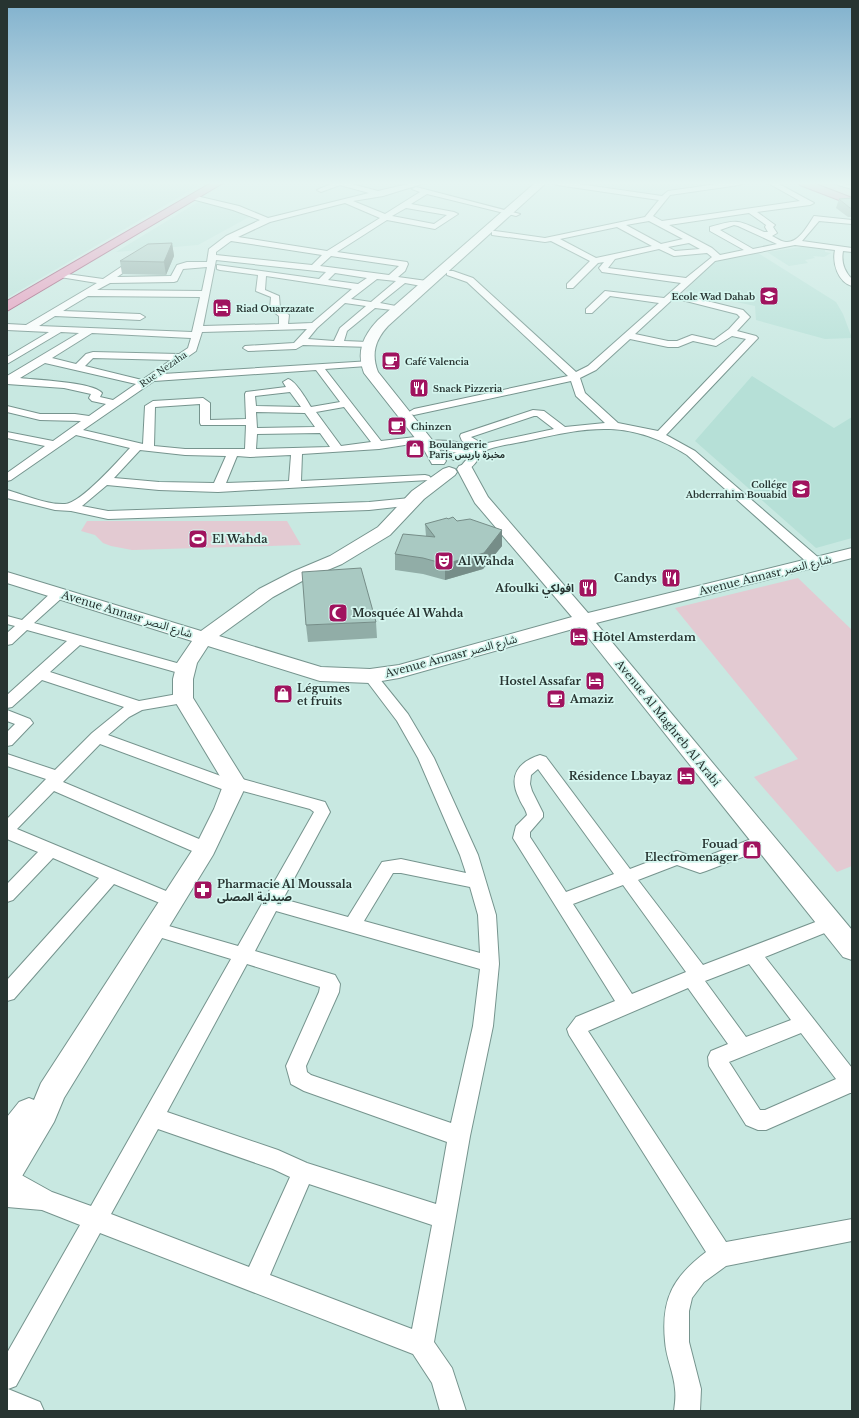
<svg xmlns="http://www.w3.org/2000/svg" width="859" height="1418" font-family="'Libre Baskerville','Noto Sans Arabic',serif">
<style>
.built{fill:#b6e0d7}
.green{fill:#e3cad2}
.lines{fill:none;stroke-linecap:round;stroke-linejoin:round}
.street-casing{stroke:#76948e;stroke-width:2}
.secondary-casing{stroke:#76948e;stroke-width:2}
.primary-casing{stroke:#99486d;stroke-width:2}
.street{fill:#fff;fill-rule:evenodd}
.secondary{fill:#fff;fill-rule:evenodd}
.primary{fill:#e698bb;fill-rule:evenodd}
.wall{fill:#91ada7}
.shaded-wall{fill:#768d88}
.building{fill:#a9c9c2;stroke:#768d88}
.labels{text-anchor:middle;dominant-baseline:central;stroke-width:3.5;stroke-linejoin:round;paint-order:stroke}
.far-poi-label{font-size:9px;font-weight:bold;fill:#273431;stroke:#d5f6ef;text-anchor:start}
.far-street-label{font-size:9px;fill:#273431;stroke:#d5f6ef}
.poi-label{font-size:11px;font-weight:bold;fill:#273431;stroke:#d5f6ef;text-anchor:start}
.street-label{font-size:11px;fill:#273431;stroke:#d5f6ef}
</style>
<rect width="100%" height="100%" fill="#c8e8e1"/>
<g class="built">
<polygon points="7,183 203,183 7,298"/>
<polygon points="583,183 710,183 646,192"/>
<polygon points="203,199 251,216 198,245 116,252"/>
<polygon points="801,247 825,249 825,252 831,253 824,257 813,256 815,258 805,260 808,263 789,266 767,252"/>
<polygon points="758,253 836,302 843,314 852,338 825,339 756,320 755,306 685,291 716,259"/>
<polygon points="752,376 834,428 852,417 852,538 816,548 695,441"/>
</g>
<g class="green">
<polygon points="809,183 834,183 852,190 852,200"/>
<polygon points="87,521 287,521 301,545 132,550 111,546 103,543 95,535 81,531"/>
<polygon points="798,578 852,630 852,866 837,872 754,777 798,759 675,608"/>
</g>
<g class="lines">
<g class="street-casing">
<g id="street">
<path d="M333,183H348L378,191L412,183H425L383,196L353,201L385,214L420,192L412,189L416,187L520,214L516,216L427,194L411,204L454,212L458,214L435,229L387,220L337,252L407,262L408,264L405,271L398,277L427,281L431,284L427,287L405,283L380,303L401,307V311L375,308L347,331L344,341L368,342L373,345L371,347L303,345L296,349L248,351L243,348L245,346L294,343L307,329L202,332L196,351L163,374L371,361L372,363L371,365L367,366L325,369L381,441L424,436L430,439L424,442L379,449L302,454L301,481L425,475L429,476L431,478L429,480L218,492L159,490L107,485L82,506L108,511L369,502L410,498L414,499L416,502L414,505L369,510L108,519L71,511L55,510L7,498V490C25,495 46,505 65,504C80,504 119,460 130,448L76,435L11,480L7,481V473L45,446L7,438V432L53,441L81,421L40,420L7,412V406L40,414H75L89,416L106,404L92,401L89,398L91,394L64,388L7,384V376L79,333L61,332L7,364V357L49,332L7,330V324L26,325L97,283L60,277V273L103,279L139,255L143,258L142,260L117,277L171,276L177,265L187,262H207L209,249L226,236L260,220L233,210L192,199V195L239,206L268,218L369,193L340,185L321,192L317,190ZM345,203L380,218L327,251L238,237L270,222ZM406,208L447,215L434,224L392,216ZM231,241L322,255L312,265L216,255V252ZM331,256L399,266L389,275L320,266ZM216,260L326,272L319,279L217,265V269L220,270L258,275L256,291L271,297L270,309L279,316V324L203,326ZM207,267L202,291L97,290L110,283L174,282L177,281L183,269ZM335,273L367,278L358,284L328,280ZM266,276L352,289L312,323L288,324L289,315L280,308L279,296L265,290ZM377,279L396,281L371,302L351,299ZM88,296L200,297L192,332L39,326L55,316L140,320L145,317L140,314L63,311ZM345,303L366,306L340,328L334,341L308,339L317,328ZM92,333L191,338L188,348L179,354L93,352L86,354L76,364L52,358ZM93,358L171,360L142,380L85,366ZM45,363L136,384L113,400L100,397L102,393C93,382 36,380 20,378ZM316,370L340,402L311,407C306,399 296,381 288,379L283,382L286,387L246,392L245,394L246,419L210,420V403L203,398L153,401L145,406L143,444L83,430L154,381ZM290,392L301,407L256,406L255,396ZM200,404V423L201,425H246L245,449H185L154,446L155,407ZM344,407L371,442L341,446L316,412ZM256,412L305,413L315,427L257,428ZM320,433L330,447L256,449L257,434ZM140,450L185,455L226,456L214,483L159,482L114,478ZM291,455L289,481L226,483L237,456L250,457Z"/>
<path d="M553,183H572L662,196L668,191L724,183H743L739,185L670,195L653,216L662,221L800,201L768,183H777L814,203L810,205L757,212L775,225L773,227L777,233L772,236C776,238 782,242 786,242C799,243 808,225 814,216L852,220V224L819,221L802,241L852,248V252L843,251C841,262 844,271 852,279V286C838,282 832,263 835,250L795,245L715,261L679,294L743,310L750,317L737,331L756,336L758,338L666,435L695,451L820,559L821,562L820,565H810L687,455C631,420 592,426 531,440C517,443 502,445 489,449C479,452 477,467 467,469L461,466L472,453L454,460L448,457L450,455L471,446L462,441L460,436L461,434L533,410L544,411L565,427L605,423L576,396L571,381L414,415L410,414L409,412L414,409L568,376L467,282L447,275V271H453L473,278L576,372L588,366L659,303L610,296L592,313H586V309L605,291L664,298L681,283L602,272L599,268L604,262L598,263L573,288H567V284L590,261L551,241L545,242L492,235V231H495L545,238L645,217L659,200L557,185ZM749,213L766,225L765,227L768,232H764C737,220 739,219 710,227V231L744,250L720,255L712,248L669,225ZM649,221L683,239L661,244L626,225ZM734,225L738,226L777,244L753,249L720,230ZM617,227L652,246L596,258L560,239ZM689,243L700,249L675,251L668,247ZM659,249L674,256L707,253L712,257L686,278L608,268L615,259ZM674,298L737,314L740,317L729,329L714,340L692,335L677,341H668L635,334ZM732,336L746,339L658,431L618,423L585,393L580,378L596,370L630,339L668,347H678L693,341L716,346ZM534,416H537L554,429L483,444L471,437Z"/>
<polygon points="837,183 852,185 852,189 838,185"/>
<path d="M59,589L64,590L66,593L64,596L34,623L191,667L193,670L191,673L186,675L80,645L50,672L139,701L183,693L188,695L190,698L188,701L183,703L142,710L129,717L108,735L229,779L235,777L325,802L330,812L283,899L348,917L382,862L401,859L466,873L460,855L418,758L397,721L363,676L365,673H375L408,714L434,758L478,855L496,915L499,964L493,1026L470,1136L434,1342L452,1368L466,1411H440L432,1383L413,1354L100,1233L16,1386L8,1389L40,1402L44,1411H7V1353L80,1225L42,1210L7,1207V1167L52,1192L91,1206L231,959L149,934L146,929L149,924L155,922L238,946L314,812L310,809L239,790L233,793L227,791L100,744L63,782L211,844L214,849L211,854L205,855L199,854L54,791L17,829L178,896L181,901L178,906L172,908L114,884L14,999L7,1001V980L99,878L53,858L13,900L7,902V884L38,852L7,839V819L46,779L7,766V754L55,770L92,733L124,707L42,680L12,707L7,708V695L67,641L27,630L12,644L7,645V633L15,626L7,624V616L22,620L54,590ZM393,873H401L470,887L478,915L480,953L364,921ZM276,911L480,969L473,1026L451,1123L311,1075L307,1072L306,1066L339,992L340,984L335,975L255,951ZM247,964L320,987L319,992L286,1066L291,1084L304,1091L447,1142L436,1204L307,1163L278,1150L167,1112ZM158,1129L273,1169L290,1177L249,1267L111,1214ZM309,1184L432,1225L412,1329L270,1275Z"/>
<polygon points="7,710 30,719 33,723 12,745 7,746 7,732 15,724 7,721"/>
<path d="M540,755L546,757L630,869L677,851L700,859L759,836L765,835L771,836L773,841L771,846L706,871L700,873L677,865L638,880L703,965L831,916L837,918L840,923L837,928L765,957L852,1068V1093H850L766,1130H758L746,1125L709,1066L708,1057L711,1051L728,1044L688,988L588,1031L726,1242L852,1219V1241L726,1266L704,1282L692,1298L689,1311V1342L701,1389L700,1411H674C675,1404 676,1396 675,1389C674,1373 666,1358 665,1341C661,1299 673,1277 706,1252L569,1035L567,1029L576,1017L615,1001L513,838L516,826L527,815C526,809 521,804 519,798C508,776 518,762 540,755ZM538,769L614,874L566,892L530,837V832L543,817V813L532,791L530,784L531,775ZM623,885L686,972L632,994L573,904ZM749,964L791,1020L746,1037L705,981ZM801,1033L836,1079L765,1110H760L729,1062Z"/>
</g>
</g>
<g class="secondary-casing">
<g id="secondary">
<path d="M535,183H546L388,326C375,340 371,354 378,372L433,441C439,439 473,444 481,446L483,449L481,452C467,456 452,452 439,449L446,461L444,464H432L423,448L364,373C356,352 363,336 378,320Z"/>
<polygon points="465,464 471,466 488,497 588,613 852,548 852,558 596,623 852,930 852,960 843,957 580,627 399,678 370,683 320,681 208,646 197,663 193,679 193,698 246,783 243,792 213,855 64,1098 54,1122 18,1183 7,1187 7,1117 19,1102 29,1098 34,1100 41,1083 197,843 214,809 224,783 173,698 173,679 177,663 192,641 7,583 7,572 201,631 259,589 292,572 330,556 378,527 412,491 443,469 449,467 455,469 457,472 455,475 424,499 390,535 342,564 304,580 273,597 219,636 321,667 370,669 399,665 572,617 475,503 457,469 459,466"/>
</g>
</g>
<g class="primary-casing">
<g id="primary">
<polygon points="211,183 223,183 7,311 7,301"/>
<polygon points="799,183 813,183 852,198 852,205 800,185"/>
</g>
</g>
<use href="#street" class="street"/>
<use href="#secondary" class="secondary"/>
<use href="#primary" class="primary"/>
</g>
<g class="wall">
<polygon points="852,198 852,217 848,217 836,208 839,199"/>
<polygon points="172,243 174,256 166,275 122,274 120,261"/>
<polygon points="448,519 457,521 502,546 483,569 445,580 423,574 395,570 395,554 426,536 425,524"/>
<polygon points="376,622 377,638 308,642 306,625"/>
</g>
<g class="shaded-wall">
<polygon points="172,243 174,256 166,275 164,262"/>
<polygon points="502,530 502,546 483,569 445,580 445,564"/>
</g>
<g class="building">
<polygon points="852,198 852,208 850,208 839,199"/>
<polygon points="172,243 164,262 120,261 148,244"/>
<polygon points="453,517 457,521 470,519 502,530 484,553 445,564 423,558 395,554 403,534 435,537 425,524 447,518 448,519"/>
<polygon points="361,568 376,622 306,625 302,572"/>
</g>
<linearGradient id="sky" x2="0" y2="1"><stop stop-color="#81b1cd"/><stop offset="0.48" stop-color="#e6f5f2"/><stop offset="1" stop-color="#e6f5f2" stop-opacity="0"/></linearGradient>
<rect width="859" height="381" fill="url(#sky)"/>
<defs>
<g id="university-square" transform="scale(1)"><rect x="-9" y="-9" width="18" height="18" rx="4" fill="#a0135e" stroke="#d5f6ef"/><path d="M0-5L7-2L0 1L-7-2ZM-4 1L0 2.5L4 1V4Q0 6-4 4Z" fill="#fff"/></g>
<g id="hotel-square" transform="scale(1)"><rect x="-9" y="-9" width="18" height="18" rx="4" fill="#a0135e" stroke="#d5f6ef"/><path d="M-6-4.5h1.5V1H6V5H4.5V3h-9V5H-6ZM-4 0a1.8 1.8 0 1 1 3.6 0ZM.5 0V-2.5h3Q6-2.5 6 0Z" fill="#fff"/></g>
<g id="cafe-square" transform="scale(1)"><rect x="-9" y="-9" width="18" height="18" rx="4" fill="#a0135e" stroke="#d5f6ef"/><path d="M-5.5-4.5H6V0H3Q3 3.5 0 3.5H-2.5Q-5.5 3.5-5.5 0ZM3-3.2v2h1.7v-2ZM-6 4.5H4V6H-6Z" fill="#fff"/></g>
<g id="restaurant-square" transform="scale(1)"><rect x="-9" y="-9" width="18" height="18" rx="4" fill="#a0135e" stroke="#d5f6ef"/><path d="M-5-6h1v4h1v-4h1v4h1v-4h1v5L-1.5 .5V6h-2V.5L-5-1ZM5-6V6H3V1.5H1.5Q1.5-4 5-6Z" fill="#fff"/></g>
<g id="shop-square" transform="scale(1)"><rect x="-9" y="-9" width="18" height="18" rx="4" fill="#a0135e" stroke="#d5f6ef"/><path d="M-5-2.5h2.3a2.7 3.5 0 0 1 5.4 0H5L5.5 6h-11ZM-1.5-2.5h3a1.5 2.3 0 0 0-3 0Z" fill="#fff"/></g>
<g id="stadium-square" transform="scale(1)"><rect x="-9" y="-9" width="18" height="18" rx="4" fill="#a0135e" stroke="#d5f6ef"/><path d="M0-5a6.5 5 0 1 0 0 10a6.5 5 0 1 0 0-10ZM-3.5-1.8h7v3.6h-7Z" fill="#fff"/></g>
<g id="theatre-square" transform="scale(1)"><rect x="-9" y="-9" width="18" height="18" rx="4" fill="#a0135e" stroke="#d5f6ef"/><path d="M-5-5.5Q0-4 5-5.5V0Q5 5 0 6Q-5 5-5 0ZM-3.3-2.5H-1v1.5H-3.3ZM1-2.5H3.3v1.5H1ZM-2.8 1Q0 5.5 2.8 1Z" fill="#fff"/></g>
<g id="mosque-square" transform="scale(1)"><rect x="-9" y="-9" width="18" height="18" rx="4" fill="#a0135e" stroke="#d5f6ef"/><path d="M3.5-4.9A6 6 0 1 0 3.5 4.9A5 5 0 1 1 3.5-4.9Z" fill="#fff"/></g>
<g id="pharmacy-square" transform="scale(1)"><rect x="-9" y="-9" width="18" height="18" rx="4" fill="#a0135e" stroke="#d5f6ef"/><path d="M-2-6h4v4h4v4h-4v4h-4v-4h-4v-4h4Z" fill="#fff"/></g>
</defs>
<g fill-rule="evenodd">
<use href="#university-square" x="769" y="296"/>
<use href="#hotel-square" x="222" y="308"/>
<use href="#cafe-square" x="391" y="361"/>
<use href="#restaurant-square" x="419" y="388"/>
<use href="#cafe-square" x="397" y="426"/>
<use href="#shop-square" x="415" y="449"/>
<use href="#university-square" x="801" y="489"/>
<use href="#stadium-square" x="198" y="539"/>
<use href="#theatre-square" x="444" y="561"/>
<use href="#restaurant-square" x="671" y="578"/>
<use href="#restaurant-square" x="588" y="588"/>
<use href="#mosque-square" x="338" y="613"/>
<use href="#hotel-square" x="579" y="637"/>
<use href="#hotel-square" x="595" y="681"/>
<use href="#shop-square" x="283" y="694"/>
<use href="#cafe-square" x="556" y="699"/>
<use href="#hotel-square" x="686" y="776"/>
<use href="#shop-square" x="752" y="850"/>
<use href="#pharmacy-square" x="203" y="890"/>
</g>
<g class="labels">
<g class="far-poi-label">
<text x="755" y="296" text-anchor="end">Ecole Wad Dahab</text>
<text x="236" y="308">Riad Ouarzazate</text>
<text x="405" y="361">Café Valencia</text>
<text x="433" y="388">Snack Pizzeria</text>
<text x="411" y="426">Chinzen</text>
<text x="429" y="444">Boulangerie<tspan x="429" dy="10">Paris مخبزة باريس</tspan></text>
<text x="787" y="484" text-anchor="end">Collége<tspan x="787" dy="10">Abderrahim Bouabid</tspan></text>
</g>
<g class="far-street-label">
<text transform="translate(163 369) rotate(-35)">Rue Nezaha</text>
</g>
<g class="poi-label">
<text x="212" y="539">El Wahda</text>
<text x="458" y="561">Al Wahda</text>
<text x="657" y="578" text-anchor="end">Candys</text>
<text x="574" y="588" text-anchor="end">Afoulki افولكي</text>
<text x="352" y="613">Mosquée Al Wahda</text>
<text x="593" y="637">Hôtel Amsterdam</text>
<text x="581" y="681" text-anchor="end">Hostel Assafar</text>
<text x="297" y="688">Légumes<tspan x="297" dy="13">et fruits</tspan></text>
<text x="570" y="699">Amaziz</text>
<text x="672" y="776" text-anchor="end">Résidence Lbayaz</text>
<text x="738" y="844" text-anchor="end">Fouad<tspan x="738" dy="13">Electromenager</tspan></text>
<text x="217" y="884">Pharmacie Al Moussala<tspan x="217" dy="13">صيدلية المصلى</tspan></text>
</g>
<g class="street-label">
<text transform="translate(765 575) rotate(-14)">Avenue Annasr شارع النصر</text>
<text transform="translate(127 614) rotate(17)">Avenue Annasr شارع النصر</text>
<text transform="translate(451 656) rotate(-15)">Avenue Annasr شارع النصر</text>
<text transform="translate(668 723) rotate(51)">Avenue Al Maghreb Al Arabi</text>
</g>
</g>
<rect width="859" height="1418" fill="none" stroke="#273431" stroke-width="16"/>
</svg>
